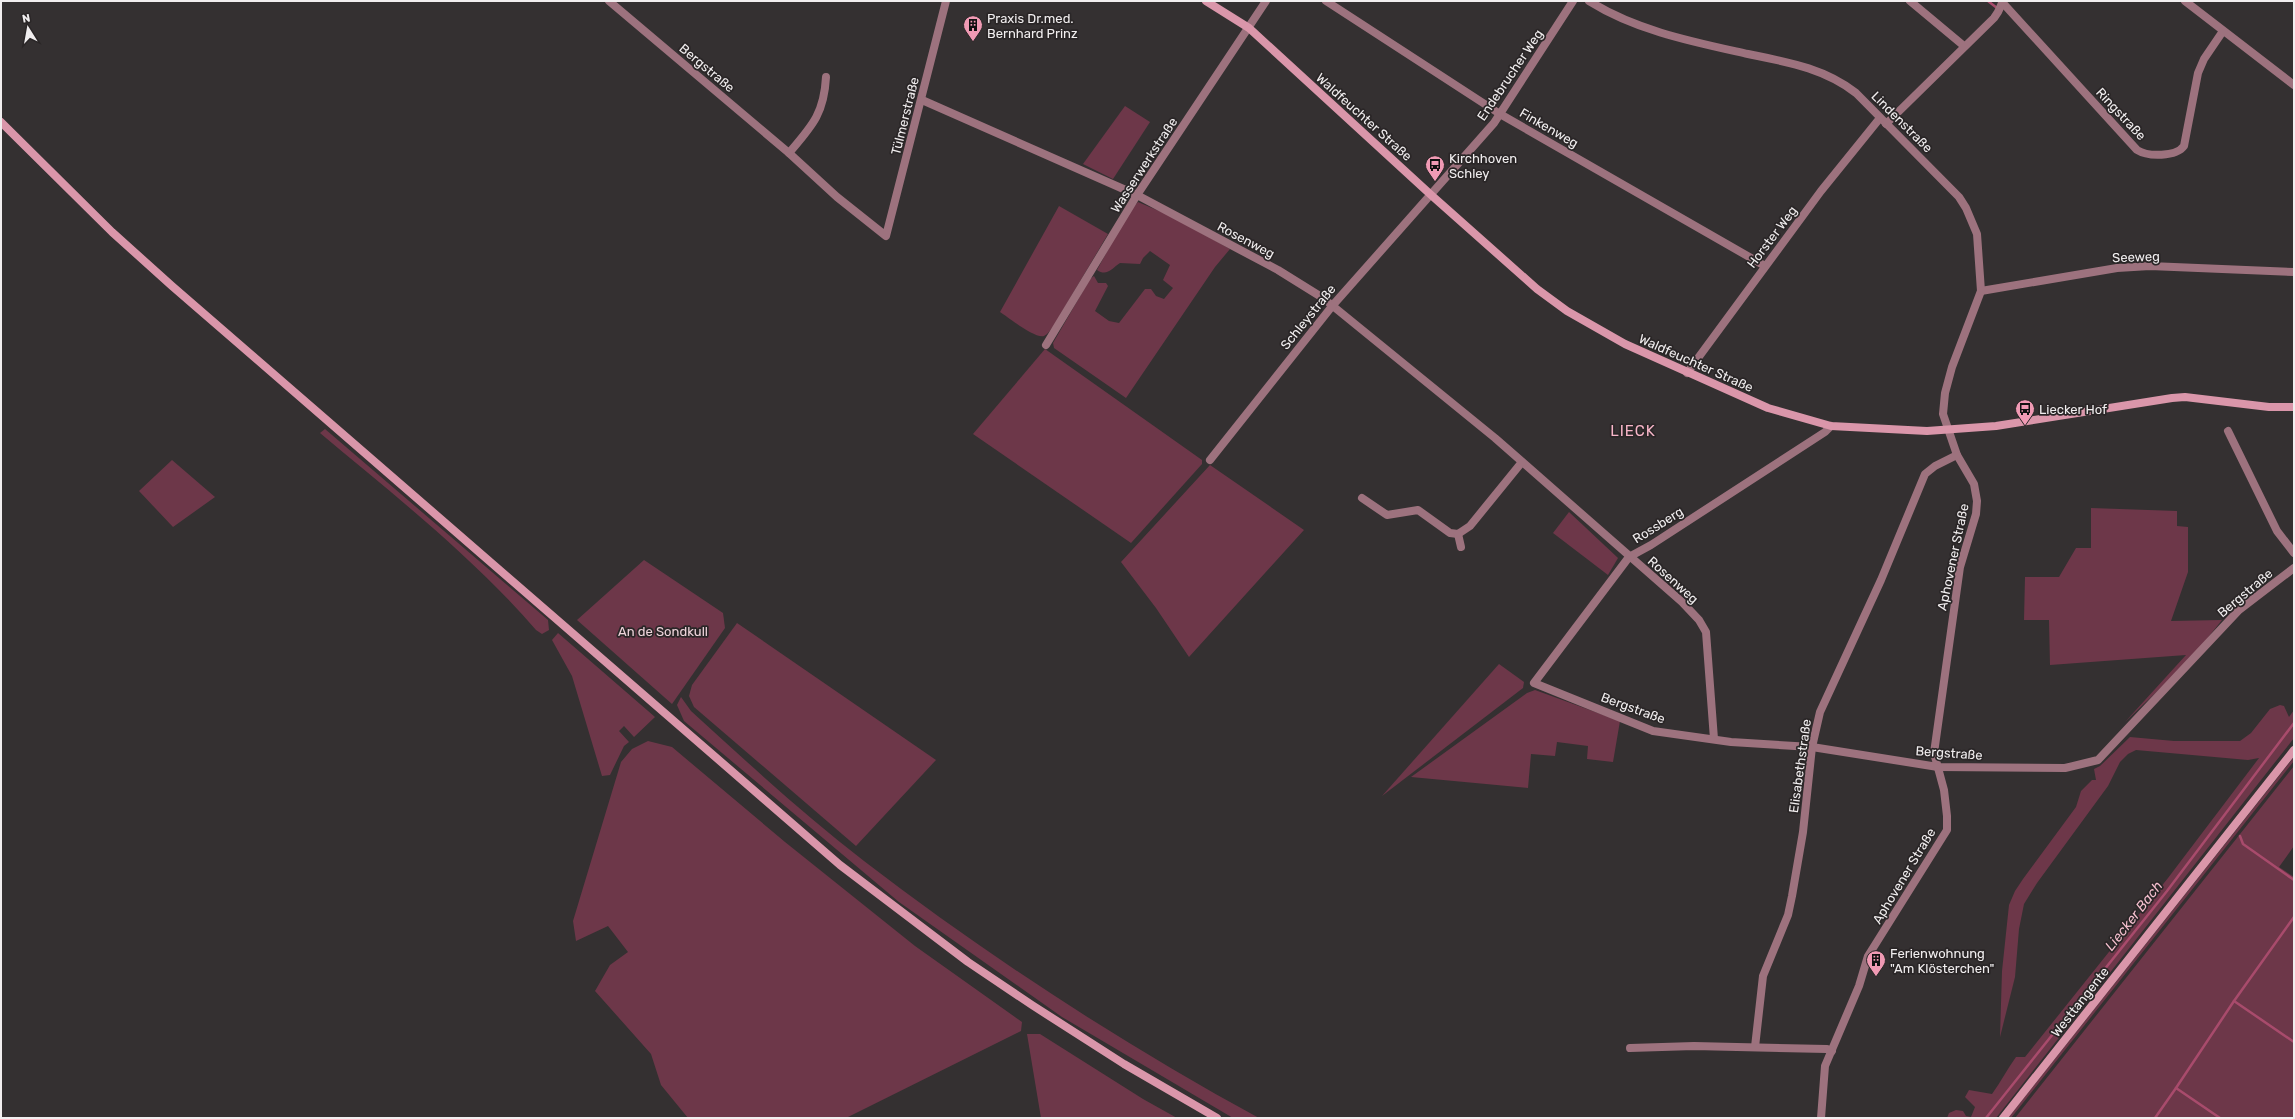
<svg xmlns="http://www.w3.org/2000/svg" width="2295" height="1119" font-family="Rubik,sans-serif">
<style>
.green{fill:#6d3749}
.lines{fill:none;stroke-linecap:round;stroke-linejoin:round}
.stream{stroke:#a84b6c;stroke-width:2.5}
.street{stroke:#9d727e;stroke-width:8}
.secondary{stroke:#da96aa;stroke-width:8}
.labels{text-anchor:middle;dominant-baseline:central;stroke-width:3.5;stroke-linejoin:round;paint-order:stroke}
.poi-label{font-size:13px;fill:#f1eeef;stroke:#2a2627;text-anchor:start}
.street-label{font-size:13px;fill:#f1eeef;stroke:#2a2627}
.park-label{font-size:13px;fill:#efd4db;stroke:#2a2627}
.water-label{font-size:14px;font-style:italic;fill:#f4bfce;stroke:#2a2627}
.quarter-label{font-size:15px;letter-spacing:1px;fill:#f8b6c9;stroke:#2a2627}
</style>
<rect width="100%" height="100%" fill="#343031"/>
<g class="green">
<polygon points="1125,106 1150,122 1113,179 1083,164"/>
<path d="M1138,202L1173,217L1230,249L1215,267L1126,398L1054,348L1053,343L1090,279L1094,276L1098,283H1106L1108,286L1095,311L1109,321L1119,323L1145,289H1151L1156,296L1164,299L1173,288L1163,280L1170,265L1150,251L1143,258L1140,264L1120,263C1112,268 1107,277 1097,270L1129,211Z"/>
<path d="M1059,206L1108,234L1053,327C1050,330 1048,334 1044,336C1035,339 1008,317 1000,312Z"/>
<polygon points="1045,349 1202,460 1202,464 1131,543 973,434"/>
<path d="M325,429L548,620L549,630L542,634L536,630C474,558 393,494 320,433Z"/>
<polygon points="172,460 215,497 173,527 139,491"/>
<polygon points="1210,465 1304,530 1189,657 1156,608 1121,562"/>
<polygon points="2091,508 2177,511 2177,526 2188,527 2188,572 2171,621 2222,620 2190,660 2125,722 2186,655 2050,665 2049,620 2024,620 2025,577 2059,577 2076,548 2091,548"/>
<polygon points="1569,512 1618,558 1608,575 1553,533"/>
<polygon points="644,560 723,613 725,628 672,704 577,620"/>
<polygon points="737,623 936,760 856,846 694,707 689,696 692,685"/>
<polygon points="558,633 655,717 634,737 624,726 619,731 629,742 624,746 610,775 602,776 572,676 552,640"/>
<polygon points="1499,664 1524,682 1523,688 1382,796"/>
<polygon points="1535,690 1620,721 1613,762 1587,759 1588,746 1557,742 1555,756 1531,754 1528,788 1411,777 1527,693"/>
<path d="M681,697L691,711C747,762 803,814 864,861C988,956 1121,1043 1259,1118H1233L1062,1017L899,902L684,721L677,705Z"/>
<path d="M2280,705L2284,706L2289,717L2294,710V738L1996,1118H1947L1949,1113L1956,1110L1963,1111L1966,1116L1971,1117L1975,1107L1965,1097L1969,1090L1992,1094C2001,1082 2007,1069 2016,1057H2025L2168,878L2259,758L2248,760L2136,750L2128,754L2120,762L2108,786L2037,883L2024,904L2019,929L2015,977L2000,1037L2002,971L2009,905L2015,891L2023,879L2076,807L2081,791L2092,780H2096L2094,769L2100,766L2130,737L2174,741H2240L2251,733L2270,709Z"/>
<polygon points="648,741 672,747 785,842 915,946 1022,1022 1021,1031 846,1118 688,1118 661,1085 651,1054 595,991 610,965 628,952 608,926 576,941 573,921 621,762 632,749"/>
<polygon points="2294,757 2294,761 2011,1118 2008,1118"/>
<polygon points="2294,766 2294,846 2279,867 2294,877 2294,1118 2015,1118"/>
<polygon points="1027,1034 1040,1034 1143,1099 1177,1118 1041,1118"/>
</g>
<g class="lines">
<g class="stream">
<polyline points="1988,1 1997,8"/>
<polyline points="2240,836 2243,844 2294,880"/>
<polyline points="2294,917 2234,1001 2294,1042"/>
<polyline points="1986,1118 2167,891 2294,723"/>
<polyline points="2155,1118 2176,1088"/>
<polyline points="2220,1118 2176,1088 2234,1001"/>
</g>
<g class="street">
<polyline points="609,1 789,153 837,197 886,236 946,1"/>
<polyline points="1326,1 1500,114 1765,266"/>
<path d="M1589,1C1637,31 1694,42 1748,54C1787,62 1824,68 1856,93L1959,197L1966,208L1977,234L1981,291L1952,367L1945,393L1943,414L1957,455L1974,484L1977,501L1976,514L1960,567L1934,753L1944,790L1947,816V830L1868,956L1859,986L1825,1066L1821,1118"/>
<polyline points="1910,1 1964,46"/>
<polyline points="2185,1 2294,85"/>
<path d="M2002,2L2137,150C2148,157 2176,157 2184,146L2198,73L2204,59L2223,31"/>
<polyline points="922,100 1137,195 1278,270 1323,298 1495,438 1682,602 1699,620 1706,632 1714,739"/>
<polyline points="1886,124 1994,18 1998,12 2003,1"/>
<path d="M789,153C812,126 824,114 826,77"/>
<polyline points="1981,291 2117,268 2150,266 2294,272"/>
<polyline points="1046,345 1137,195 1266,1"/>
<polyline points="1687,373 1821,191 1880,118"/>
<polyline points="1831,426 1825,432 1651,545 1629,557 1534,683 1653,731 1731,742 1812,747 1938,767 2065,768 2098,760 2239,610 2294,568"/>
<polyline points="2228,431 2277,531 2294,553"/>
<polyline points="1210,460 1333,305 1494,123 1573,1"/>
<polyline points="1362,498 1387,515 1418,510 1450,533 1458,534 1470,526 1522,462"/>
<polyline points="1458,534 1461,547"/>
<polyline points="1755,1047 1763,976 1788,915 1792,896 1803,832 1812,747 1820,712 1881,580 1925,474 1935,466 1957,455"/>
<polyline points="1630,1048 1694,1046 1827,1049 1832,1051"/>
</g>
<g class="secondary">
<polyline points="1206,1 1249,28 1430,194 1537,289 1567,311 1625,344 1768,408 1831,426 1927,431 1996,426 2172,398 2185,397 2269,407 2294,407"/>
<polyline points="1,122 112,232 172,286 840,865 968,962 1032,1005 1124,1064 1217,1118"/>
<polyline points="2003,1118 2294,750"/>
</g>
</g>
<defs>
<g id="building-pin" transform="scale(1)"><path d="M0 17L-7.5 6A9.5 9.5 0 1 1 7.5 6Z" fill="#f09ab4" stroke="#2a2627"/><path d="M-4-6H4V6H1V3H-1V6H-4ZM-2.5-4.3h1.7v1.8h-1.7ZM.8-4.3h1.7v1.8H.8ZM-2.5-1h1.7V.8h-1.7ZM.8-1h1.7V.8H.8Z" fill="#111"/></g>
<g id="bus-pin" transform="scale(1)"><path d="M0 17L-7.5 6A9.5 9.5 0 1 1 7.5 6Z" fill="#f09ab4" stroke="#2a2627"/><path d="M-5-6H5V4H4V6H2V4H-2V6H-4V4H-5ZM-3.5-4V0h7V-4ZM-3.5 1.2v1.5H-2V1.2ZM2 1.2v1.5H3.5V1.2Z" fill="#111"/></g>
</defs>
<g fill-rule="evenodd">
<use href="#building-pin" x="973" y="25"/>
<use href="#bus-pin" x="1435" y="165"/>
<use href="#bus-pin" x="2025" y="409"/>
<use href="#building-pin" x="1876" y="960"/>
</g>
<g class="labels">
<g class="poi-label">
<text x="987" y="18">Praxis Dr.med.<tspan x="987" dy="15">Bernhard Prinz</tspan></text>
<text x="1449" y="158">Kirchhoven<tspan x="1449" dy="15">Schley</tspan></text>
<text x="2039" y="409">Liecker Hof</text>
<text x="1890" y="953">Ferienwohnung<tspan x="1890" dy="15">"Am Klösterchen"</tspan></text>
</g>
<g class="street-label">
<text transform="translate(707 68) rotate(40)">Bergstraße</text>
<text transform="translate(1510 75) rotate(-56)">Endebrucher Weg</text>
<text transform="translate(2121 114) rotate(47)">Ringstraße</text>
<text transform="translate(905 116) rotate(-76)">Tülmerstraße</text>
<text transform="translate(1364 117) rotate(42)">Waldfeuchter Straße</text>
<text transform="translate(1902 122) rotate(45)">Lindenstraße</text>
<text transform="translate(1549 128) rotate(30)">Finkenweg</text>
<text transform="translate(1144 165) rotate(-57)">Wasserwerkstraße</text>
<text transform="translate(1772 237) rotate(-53)">Horster Weg</text>
<text transform="translate(1246 240) rotate(28)">Rosenweg</text>
<text transform="translate(2136 257) rotate(-2)">Seeweg</text>
<text transform="translate(1308 317) rotate(-51)">Schleystraße</text>
<text transform="translate(1696 363) rotate(24)">Waldfeuchter Straße</text>
<text transform="translate(1658 525) rotate(-32)">Rossberg</text>
<text transform="translate(1953 557) rotate(-78)">Aphovener Straße</text>
<text transform="translate(1673 580) rotate(42)">Rosenweg</text>
<text transform="translate(2245 593) rotate(-40)">Bergstraße</text>
<text transform="translate(1633 708) rotate(20)">Bergstraße</text>
<text transform="translate(1949 753) rotate(4)">Bergstraße</text>
<text transform="translate(1800 766) rotate(-82)">Elisabethstraße</text>
<text transform="translate(1904 876) rotate(-59)">Aphovener Straße</text>
<text transform="translate(2080 1002) rotate(-52)">Westtangente</text>
</g>
<g class="park-label">
<text x="663" y="631">An de Sondkull</text>
</g>
<g class="water-label">
<text transform="translate(2134 916) rotate(-52)">Liecker Bach</text>
</g>
<g class="quarter-label">
<text x="1633" y="431">LIECK</text>
</g>
</g>
<rect width="2295" height="1119" fill="none" stroke="#f1eeef" stroke-width="4"/>
<g transform="translate(28 28) rotate(349)" stroke="#2a2627" stroke-width="3" paint-order="stroke">
<path d="M0-3L7 15L0 10L-7 15Z" fill="#f1eeef"/>
<text y="-6" font-size="11" font-weight="bold" text-anchor="middle" fill="#f1eeef">N</text>
</g>
</svg>
